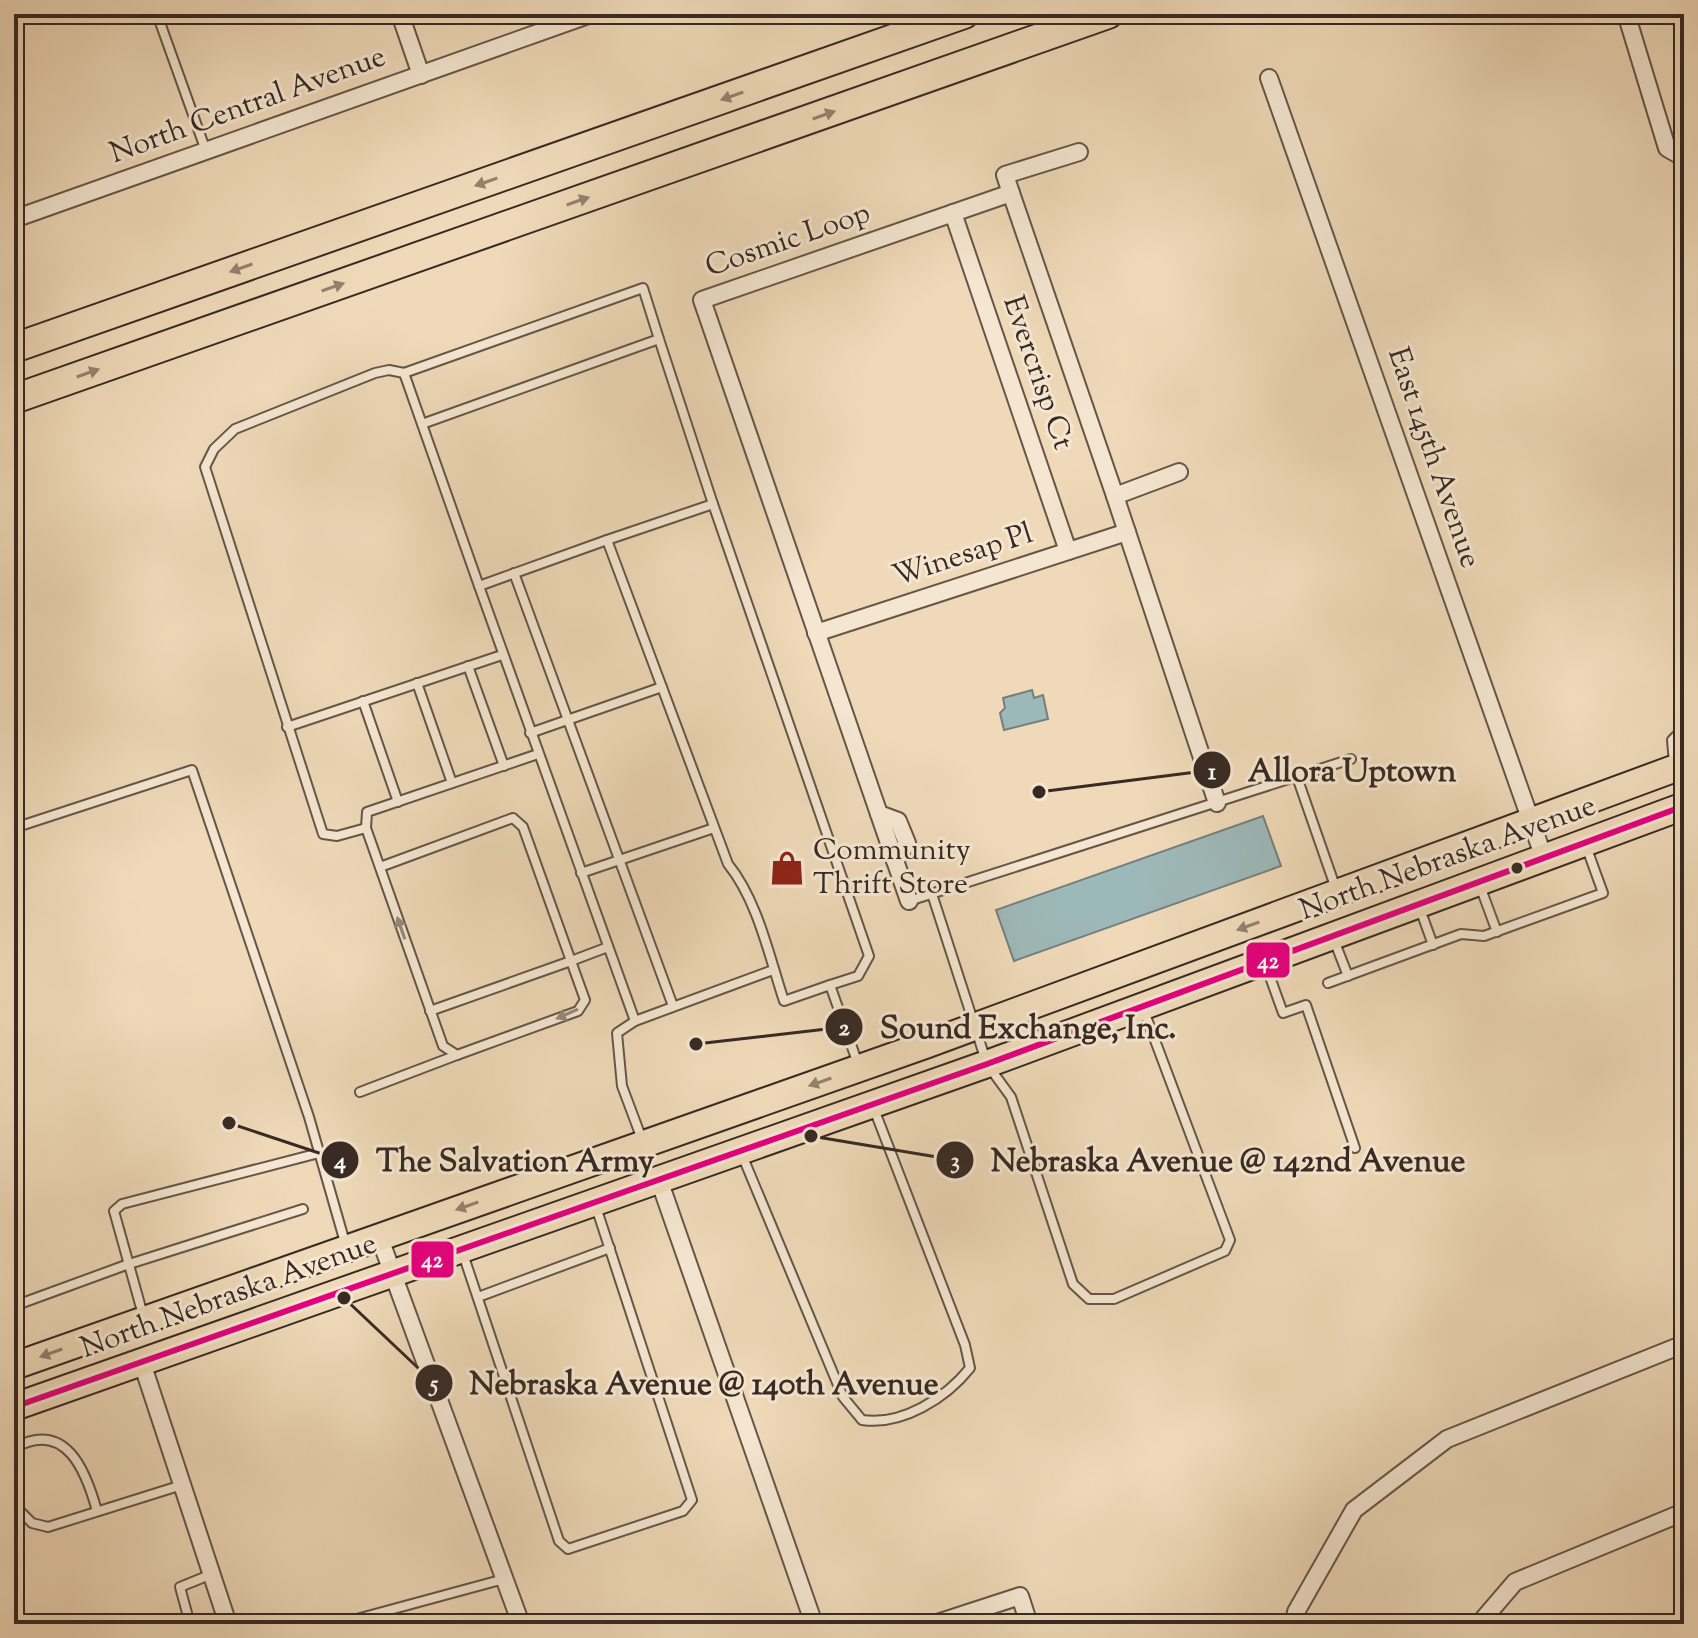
<svg xmlns="http://www.w3.org/2000/svg" width="1698" height="1638" font-family="'Sorts Mill Goudy',serif">
<style>
.water{fill:#9db8b8;stroke:#747f7d;stroke-width:2}
.lines{fill:none;stroke-linecap:round;stroke-linejoin:round}
.service-casing{stroke:#655649;stroke-width:12}
.minor-casing{stroke:#655649;stroke-width:20}
.primary-casing{stroke:#372a24;stroke-width:30}
.motorway-casing{stroke:#372a24;stroke-width:32}
.service{stroke:#f5e6d1;stroke-width:8}
.minor{stroke:#f5e6d1;stroke-width:16}
.primary{stroke:#efd9b8;stroke-width:26}
.motorway{stroke:#efd9b8;stroke-width:28}
.bus-1-casing{stroke:#f5e6d1;stroke-width:12}
.bus-1{stroke:#e5007d;stroke-width:6}
.oneway{fill:#93826e}
.oneway2{fill:#96887a}
.bus-dot{fill:#372a24;stroke:#f5e6d1;stroke-width:3}
.labels{text-anchor:middle;dominant-baseline:central;stroke-width:6;stroke-linejoin:round;paint-order:stroke}
.street-label{font-size:30px;fill:#372a24;stroke:#f5e6d1}
.poi-label{font-size:30px;fill:#372a24;stroke:#f5e6d1;text-anchor:start}
.leader{fill:none;stroke:#372a24;stroke-width:3}
.callout-dot{fill:#372a24;stroke:#f5e6d1;stroke-width:3}
.mark-label{font-size:24px;text-anchor:middle;font-weight:bold;fill:#fff}
.callout-label{font-size:32px;text-anchor:middle;font-weight:bold;fill:#372a24;stroke:#f5e6d1;stroke-width:6;stroke-linejoin:round;paint-order:stroke}
.line-badge{stroke:#f5e6d1;stroke-width:3}
.badge-label{font-size:22px;text-anchor:middle;font-weight:bold;fill:#fff}
</style>
<rect width="100%" height="100%" fill="#efd9b8"/>
<filter id="stains"><feTurbulence type="fractalNoise" baseFrequency=".0025" numOctaves="4"/><feColorMatrix values="0 0 0 0 .2 0 0 0 0 .09 0 0 0 0 .02 0 0 0 .5 -.17"/></filter>
<radialGradient id="worn" r=".72"><stop offset=".6" stop-color="#630" stop-opacity="0"/><stop offset="1" stop-color="#630" stop-opacity=".3"/></radialGradient>
<g class="water">
<polygon points="1032,690 1034,698 1043,695 1048,719 1004,730 1000,713 1005,708 1003,698"/>
<polygon points="1263,816 1281,866 1014,961 996,910"/>
</g>
<g class="lines">
<g class="service-casing">
<g id="service">
<polyline points="157,14 206,151"/>
<polyline points="659,339 713,504"/>
<polyline points="422,424 659,339 643,288 404,373 479,586"/>
<polyline points="607,540 713,504 869,956 858,976 830,985"/>
<polyline points="514,573 673,1006"/>
<polyline points="468,666 504,766"/>
<polyline points="417,683 452,783"/>
<polyline points="363,701 398,802"/>
<polyline points="287,727 502,655"/>
<polyline points="530,733 662,687"/>
<polyline points="538,754 367,812 366,828 443,1046 457,1055 578,1011 585,1000 571,961 608,947"/>
<polyline points="1674,763 1672,740 1684,728"/>
<polyline points="1297,777 1336,889"/>
<polyline points="14,828 192,770 309,1117 346,1246"/>
<polyline points="366,828 337,836 323,834 205,467 214,449 235,429 375,373 389,370 404,373"/>
<polyline points="380,867 513,818 523,827 571,961 430,1011"/>
<polyline points="581,873 714,828"/>
<polyline points="1480,886 1497,932"/>
<polyline points="932,894 987,1064 1011,1097 1073,1284 1089,1299 1114,1299 1225,1251 1230,1240 1144,1011"/>
<polyline points="909,901 1351,759"/>
<polyline points="1420,909 1433,945"/>
<polyline points="1334,940 1348,976"/>
<polyline points="1266,966 1283,1013 1306,1005 1355,1148"/>
<path d="M773,970L635,1021L479,586L607,540L728,864C758,901 769,956 784,1001L830,985L858,1064"/>
<polyline points="1328,983 1461,934 1484,936 1603,893 1586,846"/>
<polyline points="635,1021 617,1033 622,1086 643,1142"/>
<polyline points="360,1092 457,1055"/>
<path d="M742,1155L843,1397L862,1420C902,1426 946,1398 970,1368L965,1345L874,1109"/>
<polyline points="463,1254 559,1541 568,1549 683,1511 692,1500 596,1207"/>
<polyline points="478,1297 610,1248"/>
<polyline points="14,1306 126,1265 303,1209"/>
<polyline points="143,1315 114,1211 122,1204 319,1153"/>
<path d="M14,1448C66,1419 86,1471 97,1511"/>
<polyline points="14,1505 32,1523 48,1527 182,1485"/>
<polyline points="190,1624 180,1587 212,1574"/>
<polyline points="338,1624 504,1579"/>
</g>
</g>
<g class="minor-casing">
<g id="minor">
<polyline points="400,14 421,75"/>
<polyline points="1628,20 1667,148 1684,158"/>
<polyline points="1269,78 1544,858"/>
<polyline points="1011,193 1005,175 1079,152"/>
<polyline points="953,213 1068,551"/>
<polyline points="14,219 591,14"/>
<polyline points="1179,472 1115,496 1217,803"/>
<polyline points="816,633 1127,532"/>
<polyline points="879,814 898,821 907,843 895,861"/>
<polyline points="909,901 702,300 1011,193 1115,496"/>
<polyline points="659,1180 814,1624"/>
<polyline points="379,1236 521,1624"/>
<polyline points="142,1363 228,1624"/>
<polyline points="934,1624 1020,1596 1029,1624"/>
<polyline points="1294,1624 1296,1612 1354,1510 1447,1439 1684,1344"/>
<polyline points="1479,1624 1515,1582 1684,1512"/>
</g>
</g>
<g class="primary-casing">
<g id="primary">
<polyline points="14,1366 925,1045 1684,765"/>
<polyline points="14,1407 987,1064 1684,806"/>
</g>
</g>
<g class="motorway-casing">
<g id="motorway">
<polyline points="14,348 964,14"/>
<polyline points="14,399 1108,14"/>
</g>
</g>
<use href="#service" class="service"/>
<use href="#minor" class="minor"/>
<use href="#primary" class="primary"/>
<use href="#motorway" class="motorway"/>
<g class="bus-1-casing">
<polyline id="bus-1" points="14,1407 987,1064 1684,806"/>
</g>
<use href="#bus-1" class="bus-1"/>
</g>
<defs><path id="oneway-solid" d="M-6-.8H1V-3.2L6.5 0L1 3.2V.8H-6Z" transform="scale(2)"/></defs>
<g class="oneway">
<use href="#oneway-solid" transform="translate(732 96) rotate(161)"/>
<use href="#oneway-solid" transform="translate(824 115) rotate(-19)"/>
<use href="#oneway-solid" transform="translate(486 182) rotate(161)"/>
<use href="#oneway-solid" transform="translate(578 201) rotate(-19)"/>
<use href="#oneway-solid" transform="translate(241 268) rotate(161)"/>
<use href="#oneway-solid" transform="translate(333 287) rotate(-19)"/>
<use href="#oneway-solid" transform="translate(88 373) rotate(-19)"/>
<use href="#oneway-solid" transform="translate(1248 926) rotate(160)"/>
<use href="#oneway-solid" transform="translate(820 1082) rotate(161)"/>
<use href="#oneway-solid" transform="translate(467 1206) rotate(161)"/>
<use href="#oneway-solid" transform="translate(51 1353) rotate(160)"/>
</g>
<g class="oneway2">
<use href="#oneway-solid" transform="translate(401 928) rotate(-109)"/>
<use href="#oneway-solid" transform="translate(567 1014) rotate(156)"/>
</g>
<defs>
<g id="shop-bare" transform="scale(2.76)"><path d="M-5-2.5h2.3a2.7 3.5 0 0 1 5.4 0H5L5.5 6h-11ZM-1.5-2.5h3a1.5 2.3 0 0 0-3 0Z" fill="#8f2418" stroke="#f5e6d1" stroke-width="2.5" paint-order="stroke"/></g>
</defs>
<g fill-rule="evenodd">
<use href="#shop-bare" x="787" y="868"/>
</g>
<circle class="bus-dot" cx="1517" cy="868" r="7"/>
<g class="labels">
<g class="street-label">
<text transform="translate(248 106) rotate(-20)">North Central Avenue</text>
<text transform="translate(788 241) rotate(-19)">Cosmic Loop</text>
<text transform="translate(1037 373) rotate(71)">Evercrisp Ct</text>
<text transform="translate(1433 458) rotate(71)">East 145th Avenue</text>
<text transform="translate(963 556) rotate(-18)">Winesap Pl</text>
<text transform="translate(1448 859) rotate(-20)">North Nebraska Avenue</text>
<text transform="translate(229 1297) rotate(-20)">North Nebraska Avenue</text>
</g>
<g class="poi-label">
<text x="813" y="851">Community<tspan x="813" dy="34">Thrift Store</tspan></text>
</g>
</g>
<path class="leader" d="M1039 792L1212 770M696 1044L844 1027M811 1136L955 1160M229 1123L340 1160M344 1298L434 1383"/>
<g class="callout-dot">
<circle cx="1039" cy="792" r="8"/>
<circle cx="696" cy="1044" r="8"/>
<circle cx="811" cy="1136" r="8"/>
<circle cx="229" cy="1123" r="8"/>
<circle cx="344" cy="1298" r="8"/>
<circle cx="1212" cy="770" r="20"/>
<circle cx="844" cy="1027" r="20"/>
<circle cx="955" cy="1160" r="20"/>
<circle cx="340" cy="1160" r="20"/>
<circle cx="434" cy="1383" r="20"/>
</g>
<g class="mark-label">
<text x="1212" y="779">1</text>
<text x="844" y="1035">2</text>
<text x="955" y="1168">3</text>
<text x="340" y="1168">4</text>
<text x="434" y="1391">5</text>
</g>
<g class="callout-label">
<text x="1352" y="781">Allora Uptown</text>
<text x="1028" y="1038">Sound Exchange, Inc.</text>
<text x="1228" y="1171">Nebraska Avenue @ 142nd Avenue</text>
<text x="515" y="1171">The Salvation Army</text>
<text x="704" y="1394">Nebraska Avenue @ 140th Avenue</text>
</g>
<g class="line-badge">
<rect x="1245" y="941" width="46" height="38" rx="8" fill="#e5007d"/>
<rect x="410" y="1240" width="45" height="39" rx="8" fill="#e5007d"/>
</g>
<g class="badge-label">
<text x="1268" y="968">42</text>
<text x="432" y="1267">42</text>
</g>
<rect width="1698" height="1638" fill="none" stroke="#efd9b8" stroke-width="48"/>
<rect x="16" y="16" width="1666" height="1606" fill="none" stroke="#372a24" stroke-width="4"/>
<rect x="24" y="24" width="1650" height="1590" fill="none" stroke="#372a24" stroke-width="2"/>
<rect width="100%" height="100%" filter="url(#stains)"/>
<rect width="100%" height="100%" fill="url(#worn)"/>
</svg>
